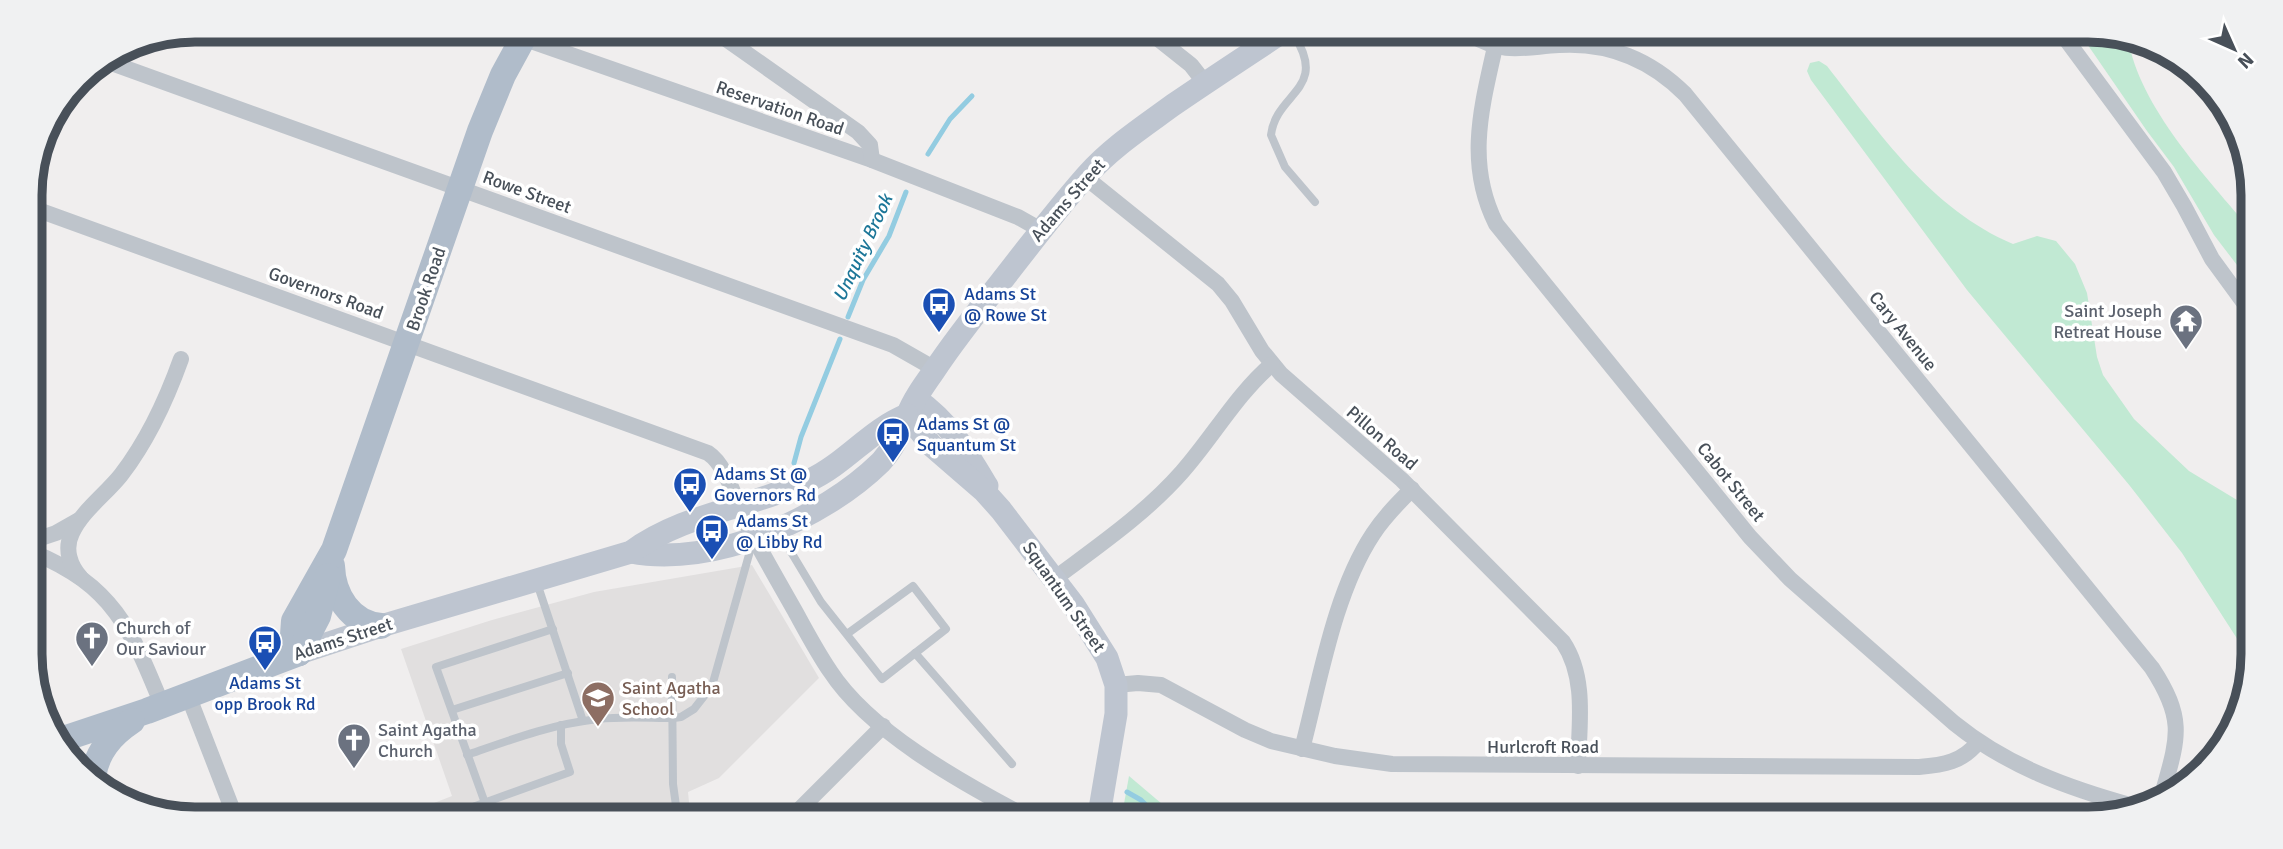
<svg xmlns="http://www.w3.org/2000/svg" width="2283" height="849" font-family="Signika,sans-serif">
<style>
.education{fill:#e1dfdf}
.green{fill:#c1e9d3}
.lines{fill:none;stroke-linecap:round;stroke-linejoin:round}
.stream{stroke:#93cce1;stroke-width:5}
.service{stroke:#bec4cb;stroke-width:8}
.minor{stroke:#bec4cb;stroke-width:16}
.secondary{stroke:#bec5d0;stroke-width:23}
.primary{stroke:#b0bcca;stroke-width:26}
.labels{text-anchor:middle;dominant-baseline:central;stroke-width:7;stroke-linejoin:round;paint-order:stroke}
.street-label{font-size:18px;fill:#485059;stroke:#fff}
.transit-label{font-size:18px;fill:#164399;stroke:#fff;text-anchor:start}
.worship-label{font-size:18px;fill:#5b616d;stroke:#fff;text-anchor:start}
.education-label{font-size:18px;fill:#785e54;stroke:#fff;text-anchor:start}
.water-label{font-size:19px;font-style:italic;fill:#1c7698;stroke:#fff}
.rim{fill:none;stroke:#485059;stroke-width:9}
</style>
<rect width="100%" height="100%" fill="#f0eeee"/>
<polygon class="education" points="752,565 819,678 719,778 688,792 690,813 438,812 434,803 452,796 401,649 492,620 594,592"/>
<g class="green">
<path d="M2083,38H2128C2139,107 2207,178 2251,230L2250,282L2214,235L2174,167L2147,131Z"/>
<path d="M1819,61L1827,66C1880,134 1931,209 2013,244L2037,236L2056,241L2075,264L2087,293L2097,357L2103,375L2134,419L2189,471L2237,500L2247,499L2245,651L2182,553L2130,486L1967,290L1811,80L1807,71L1810,63Z"/>
<polygon points="1129,776 1175,815 1122,815"/>
</g>
<g class="lines">
<g class="stream">
<polyline points="928,154 950,119 972,96"/>
<polyline points="848,317 863,280 889,236 906,192"/>
<polyline points="794,463 801,437 840,339"/>
<polyline points="1127,792 1141,800 1156,815"/>
</g>
<g class="service">
<path d="M1294,35C1329,90 1276,92 1271,135L1285,167L1315,202"/>
<polyline points="779,532 821,602 882,679 946,629 913,586 847,634"/>
<polyline points="537,583 583,721"/>
<polyline points="915,653 1012,764"/>
<polyline points="672,677 673,784 677,813"/>
<polyline points="452,710 568,673"/>
<path d="M467,755C510,740 552,724 598,719C623,716 649,718 674,718L681,717L694,709L712,686L752,544"/>
<polyline points="485,803 436,667 553,629"/>
<polyline points="459,812 570,772 561,744 561,725"/>
</g>
<g class="minor">
<polyline points="502,31 872,160 1018,217 1041,230"/>
<polyline points="716,32 858,132 870,145 872,160"/>
<polyline points="1152,34 1191,65 1205,83"/>
<path d="M1471,35C1504,55 1524,47 1559,45C1608,42 1651,60 1685,94L2152,668C2186,720 2178,738 2162,795"/>
<polyline points="2065,38 2164,172 2184,206 2212,259 2250,311"/>
<path d="M1495,47C1481,109 1466,164 1496,224L1750,537L1790,579L1954,723C2007,766 2068,788 2133,806"/>
<polyline points="103,60 893,345 935,369"/>
<path d="M1085,177L1218,284L1232,301L1262,351L1281,374L1402,480L1563,642C1587,678 1579,725 1578,766"/>
<path d="M30,207L708,453C728,466 736,505 748,527C763,555 779,583 795,611C806,631 817,652 830,671C869,731 959,781 1021,814"/>
<polyline points="32,541 56,533 79,520"/>
<path d="M32,552C113,585 131,629 162,705"/>
<path d="M81,578C70,566 64,549 72,533C82,511 106,494 121,475C148,440 166,401 181,359"/>
<path d="M1054,579C1098,546 1145,514 1182,472C1213,437 1236,395 1272,364"/>
<path d="M1116,685L1138,683L1161,685L1245,730L1271,741L1335,756L1392,764L1919,767C1943,765 1963,762 1978,742"/>
<polyline points="188,695 233,811"/>
<path d="M1302,749C1320,681 1334,593 1373,534C1384,517 1398,503 1412,489"/>
<polyline points="796,813 883,726"/>
</g>
<g class="secondary">
<path d="M916,399C950,423 966,451 987,486"/>
<polyline points="907,415 932,446 984,491 1001,510 1073,604 1107,658 1116,685 1116,714 1099,815"/>
<path d="M631,552C713,568 823,519 881,462C894,448 900,433 907,416C913,400 924,385 934,371C955,339 980,308 1004,278C1031,243 1058,208 1087,175C1112,147 1143,127 1173,105C1208,81 1243,58 1278,35"/>
<path d="M299,653L381,626L631,552C684,513 751,508 810,480C846,463 870,430 907,415"/>
</g>
<g class="primary">
<path d="M332,566C333,595 350,623 381,626"/>
<polyline points="299,653 293,635 294,621 334,550 480,131 503,75 527,31"/>
<polyline points="299,653 318,616 328,576"/>
<polyline points="60,740 147,711 299,653"/>
<path d="M93,778C96,752 111,735 132,721"/>
</g>
</g>
<defs>
<g id="bus-pin" transform="scale(1.75)"><path d="M0 17L-7.5 6A9.5 9.5 0 1 1 7.5 6Z" fill="#1a4fb4" stroke="#fff"/><path d="M-5-6H5V4H4V6H2V4H-2V6H-4V4H-5ZM-3.5-4V0h7V-4ZM-3.5 1.2v1.5H-2V1.2ZM2 1.2v1.5H3.5V1.2Z" fill="#fff"/></g>
<g id="temple-pin" transform="scale(1.75)"><path d="M0 17L-7.5 6A9.5 9.5 0 1 1 7.5 6Z" fill="#6b7280" stroke="#fff"/><path d="M0-6L5-2H3V0L6.5 2.5H4V6H1.5V3h-3V6H-4V2.5H-6.5L-3 0V-2H-5Z" fill="#fff"/></g>
<g id="church-pin" transform="scale(1.75)"><path d="M0 17L-7.5 6A9.5 9.5 0 1 1 7.5 6Z" fill="#6b7280" stroke="#fff"/><path d="M-1.2-6h2.4v3.5h3.3v2.4h-3.3V6h-2.4V-.1h-3.3v-2.4h3.3Z" fill="#fff"/></g>
<g id="school-pin" transform="scale(1.75)"><path d="M0 17L-7.5 6A9.5 9.5 0 1 1 7.5 6Z" fill="#8d6e63" stroke="#fff"/><path d="M0-5L7-2L0 1L-7-2ZM-4 1L0 2.5L4 1V4Q0 6-4 4Z" fill="#fff"/></g>
</defs>
<g fill-rule="evenodd">
<use href="#bus-pin" x="939" y="304"/>
<use href="#temple-pin" x="2186" y="321"/>
<use href="#bus-pin" x="893" y="434"/>
<use href="#bus-pin" x="690" y="484"/>
<use href="#bus-pin" x="712" y="531"/>
<use href="#church-pin" x="92" y="638"/>
<use href="#bus-pin" x="265" y="642"/>
<use href="#school-pin" x="598" y="698"/>
<use href="#church-pin" x="354" y="740"/>
</g>
<g class="labels">
<g class="street-label">
<text transform="translate(780 108) rotate(19)">Reservation Road</text>
<text transform="translate(527 192) rotate(20)">Rowe Street</text>
<text transform="translate(1068 200) rotate(-49)">Adams Street</text>
<text transform="translate(426 289) rotate(-71)">Brook Road</text>
<text transform="translate(326 293) rotate(20)">Governors Road</text>
<text transform="translate(1903 331) rotate(51)">Cary Avenue</text>
<text transform="translate(1382 438) rotate(41)">Pillon Road</text>
<text transform="translate(1731 482) rotate(51)">Cabot Street</text>
<text transform="translate(1064 597) rotate(55)">Squantum Street</text>
<text transform="translate(343 639) rotate(-18)">Adams Street</text>
<text x="1543" y="747">Hurlcroft Road</text>
</g>
<g class="transit-label">
<text x="964" y="294">Adams St<tspan x="964" dy="21">@ Rowe St</tspan></text>
<text x="917" y="424">Adams St @<tspan x="917" dy="21">Squantum St</tspan></text>
<text x="714" y="474">Adams St @<tspan x="714" dy="21">Governors Rd</tspan></text>
<text x="736" y="521">Adams St<tspan x="736" dy="21">@ Libby Rd</tspan></text>
<text x="265" y="683" text-anchor="middle">Adams St<tspan x="265" dy="21">opp Brook Rd</tspan></text>
</g>
<g class="worship-label">
<text x="2162" y="311" text-anchor="end">Saint Joseph<tspan x="2162" dy="21">Retreat House</tspan></text>
<text x="116" y="628">Church of<tspan x="116" dy="21">Our Saviour</tspan></text>
<text x="378" y="730">Saint Agatha<tspan x="378" dy="21">Church</tspan></text>
</g>
<g class="education-label">
<text x="622" y="688">Saint Agatha<tspan x="622" dy="21">School</tspan></text>
</g>
<g class="water-label">
<text transform="translate(863 248) rotate(-65)">Unquity Brook</text>
</g>
</g>
<path d="M0 0H2283V849H0ZM195 42H2088A153 153 0 0 1 2241 195V654A153 153 0 0 1 2088 807H195A153 153 0 0 1 42 654V195A153 153 0 0 1 195 42Z" fill="#f0f1f2" fill-rule="evenodd"/>
<path class="rim" d="M195 42H2088A153 153 0 0 1 2241 195V654A153 153 0 0 1 2088 807H195A153 153 0 0 1 42 654V195A153 153 0 0 1 195 42Z"/>
<g transform="translate(2234 49) rotate(135)" stroke="#ffffff" stroke-width="5" paint-order="stroke">
<path d="M0-5L12 26L0 18L-12 26Z" fill="#485059"/>
<text y="-10" font-size="19" font-weight="bold" text-anchor="middle" fill="#485059">N</text>
</g>
</svg>
